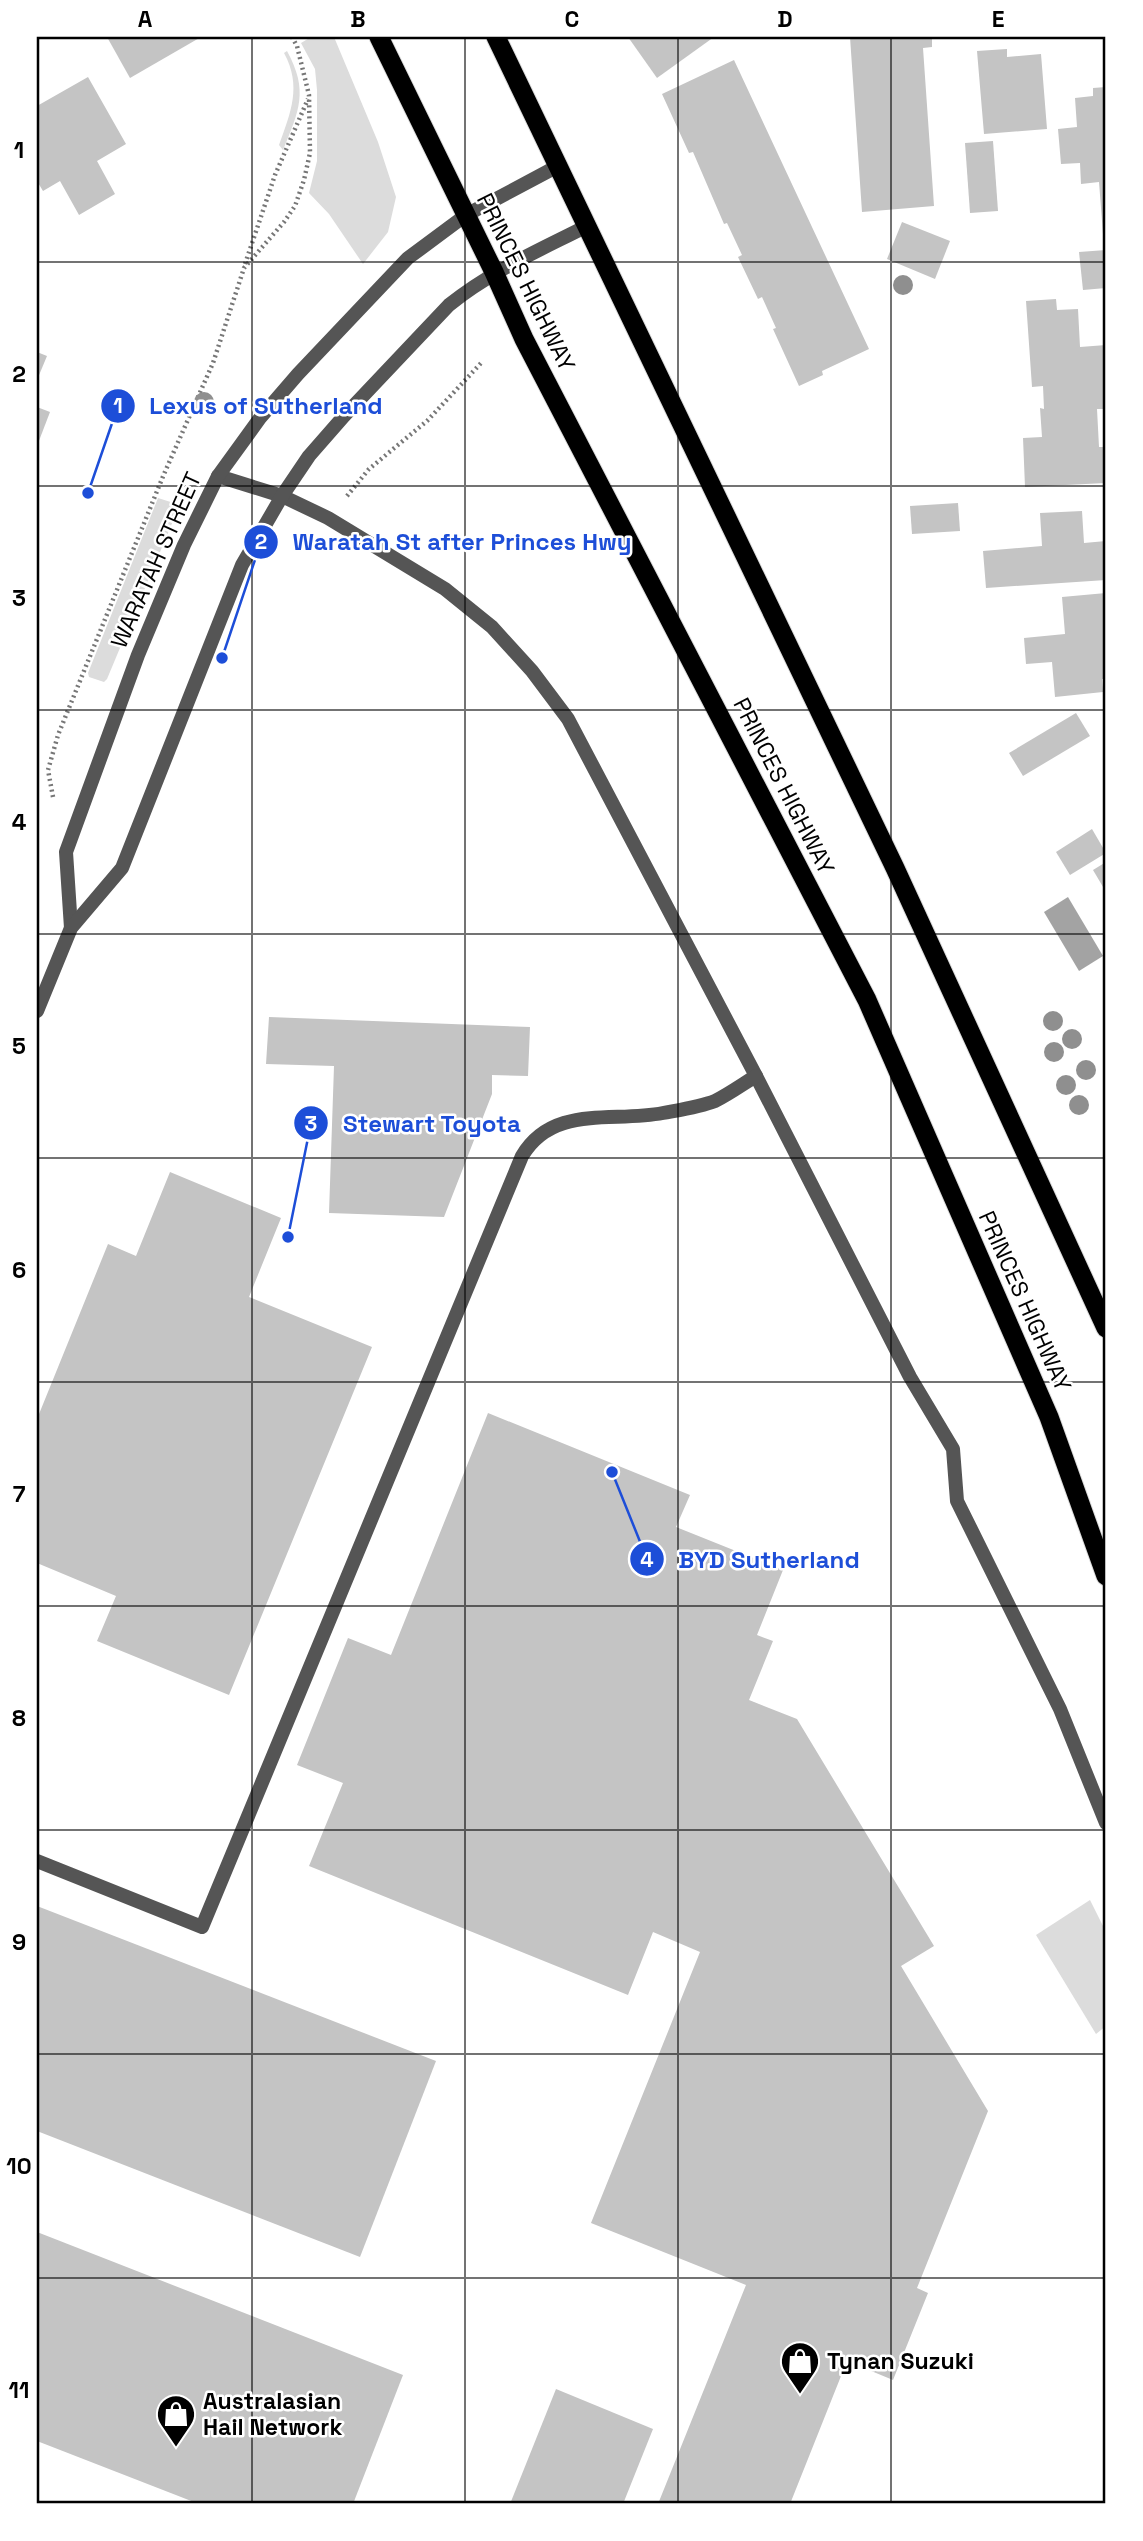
<svg xmlns="http://www.w3.org/2000/svg" width="1143" height="2541" font-family="'Space Grotesk',sans-serif">
<style>
.green{fill:#dcdcdc}
.water{fill:#a3a3a3}
.building{fill:#c4c4c4}
.lines{fill:none;stroke-linecap:round;stroke-linejoin:round}
.trunk-casing{stroke:#dbdbdb;stroke-width:21}
.path{stroke:#777;stroke-width:4.5;stroke-dasharray:2 3.5;stroke-linecap:butt}
.service{stroke:#555;stroke-width:14}
.tertiary{stroke:#555;stroke-width:14}
.trunk{stroke:#000;stroke-width:19}
.tree{fill:#8f8f8f}
.grid{fill:none;stroke:#000;stroke-width:2;stroke-opacity:0.55}
.labels{text-anchor:middle;dominant-baseline:central;stroke-width:5;stroke-linejoin:round;paint-order:stroke}
.street-label{font-size:23px;fill:#000;stroke:#fff}
.poi-label{font-size:23px;font-weight:bold;fill:#000;stroke:#fff;text-anchor:start}
.leader{fill:none;stroke:#1d4ed8;stroke-width:2.5}
.callout-dot{fill:#1d4ed8;stroke:#fff;stroke-width:2.5}
.mark-label{font-size:21px;text-anchor:middle;font-weight:bold;fill:#fff}
.callout-label{font-size:24px;text-anchor:middle;font-weight:bold;fill:#1d4ed8;stroke:#fff;stroke-width:5;stroke-linejoin:round;paint-order:stroke}
.neatline{fill:none;stroke:#000;stroke-width:2.5}
.grid-label{font-size:23px;text-anchor:middle;font-weight:bold;fill:#000}
</style>
<rect width="100%" height="100%" fill="#fff"/>
<g class="green">
<polygon points="311,37 334,37 378,142 396,197 388,232 363,264 329,214 309,193 317,161 317,90 315,69 301,43"/>
<path d="M287,51C309,91 299,111 283,150L279,145C291,112 302,86 284,53Z"/>
<polygon points="158,498 177,504 178,509 107,679 104,682 89,677 88,673"/>
<polygon points="1090,1900 1106,1932 1106,2026 1096,2034 1036,1935"/>
</g>
<polygon class="water" points="1068,897 1103,956 1079,971 1044,912"/>
<g class="building">
<polygon points="107,37 201,37 130,78"/>
<polygon points="628,37 714,37 657,78"/>
<polygon points="850,37 932,37 932,47 923,48 934,206 862,212"/>
<polygon points="1007,49 1007,57 1041,54 1047,129 984,134 977,51"/>
<polygon points="734,60 869,349 822,371 823,375 799,386 773,329 776,328 762,297 758,299 738,257 742,255 727,223 724,224 693,152 689,153 662,94"/>
<polygon points="88,77 126,144 97,161 115,194 79,215 60,181 43,191 37,181 37,106"/>
<polygon points="1106,87 1106,246 1104,247 1099,182 1081,184 1080,163 1061,164 1058,129 1077,127 1075,98 1093,96 1093,88"/>
<polygon points="993,141 998,211 970,213 965,143"/>
<polygon points="902,222 950,241 935,279 887,259"/>
<polygon points="1106,250 1106,288 1083,290 1079,252"/>
<polygon points="1056,299 1057,310 1078,309 1080,347 1106,345 1106,409 1097,409 1099,447 1106,447 1106,483 1025,487 1023,438 1042,437 1040,408 1044,409 1043,386 1032,387 1026,301"/>
<polygon points="37,352 47,356 37,380"/>
<polygon points="37,407 50,412 37,446"/>
<polygon points="958,503 960,531 912,534 910,506"/>
<polygon points="1082,511 1084,543 1106,541 1106,580 986,588 983,551 1042,546 1040,513"/>
<polygon points="1106,593 1106,679 1102,679 1103,692 1055,697 1052,662 1026,664 1024,638 1065,634 1062,597"/>
<polygon points="1076,713 1090,736 1023,776 1009,753"/>
<polygon points="1092,829 1106,853 1070,875 1056,852"/>
<polygon points="1106,862 1106,892 1093,870"/>
<polygon points="269,1017 530,1027 528,1076 492,1075 492,1094 444,1217 329,1213 334,1066 266,1064"/>
<polygon points="170,1172 281,1218 249,1297 372,1347 229,1695 97,1641 116,1596 37,1563 37,1419 108,1244 136,1256"/>
<polygon points="488,1413 690,1495 676,1527 783,1570 757,1635 773,1641 749,1700 797,1719 934,1946 901,1966 988,2111 917,2288 928,2293 893,2380 847,2361 790,2504 658,2504 746,2285 591,2223 700,1952 653,1932 628,1995 309,1866 343,1783 297,1765 348,1638 391,1655"/>
<polygon points="37,1906 436,2061 360,2257 37,2131"/>
<polygon points="37,2232 403,2375 353,2504 199,2504 37,2441"/>
<polygon points="556,2389 653,2429 623,2504 510,2504"/>
</g>
<g class="lines">
<g class="trunk-casing">
<g id="trunk">
<polyline points="379,37 494,272 524,339 867,1000 1049,1417 1106,1576"/>
<polyline points="496,37 895,868 1106,1328"/>
</g>
</g>
<g class="path">
<polyline points="245,264 275,175 308,99"/>
<polyline points="347,496 369,469 427,421 483,361"/>
<polyline points="53,797 48,770 58,735 164,474 213,363 244,268 284,222 295,206 304,180 310,153 309,95 297,46 292,37"/>
</g>
<g class="service">
<polyline points="218,476 282,496 328,518 445,589 492,627 532,671 568,719 756,1076 910,1377 953,1449 957,1501 1060,1709 1106,1823"/>
<path d="M37,1861L202,1927L522,1156C553,1104 612,1123 663,1113C679,1110 700,1107 715,1101C729,1094 743,1084 756,1076"/>
</g>
<g class="tertiary">
<polyline points="71,928 66,852 138,655 184,545 218,476 260,418 298,374 408,258 466,215 558,166"/>
<path d="M37,1011L71,928L122,868L242,565L282,496L309,456L344,416L449,305C491,271 540,250 587,226"/>
</g>
<use href="#trunk" class="trunk"/>
</g>
<g class="tree">
<circle cx="903" cy="285" r="10"/>
<circle cx="204" cy="402" r="10"/>
<circle cx="1053" cy="1021" r="10"/>
<circle cx="1072" cy="1039" r="10"/>
<circle cx="1054" cy="1052" r="10"/>
<circle cx="1086" cy="1070" r="10"/>
<circle cx="1066" cy="1085" r="10"/>
<circle cx="1079" cy="1105" r="10"/>
</g>
<path class="grid" d="M252,37V2504M465,37V2504M678,37V2504M891,37V2504M37,262H1106M37,486H1106M37,710H1106M37,934H1106M37,1158H1106M37,1382H1106M37,1606H1106M37,1830H1106M37,2054H1106M37,2278H1106"/>
<defs>
<g id="shop-pin" transform="scale(2.0125)"><path d="M0 17L-7.5 6A9.5 9.5 0 1 1 7.5 6Z" fill="#000" stroke="#fff"/><path d="M-5-2.5h2.3a2.7 3.5 0 0 1 5.4 0H5L5.5 6h-11ZM-1.5-2.5h3a1.5 2.3 0 0 0-3 0Z" fill="#fff"/></g>
</defs>
<g fill-rule="evenodd">
<use href="#shop-pin" x="800" y="2361"/>
<use href="#shop-pin" x="176" y="2414"/>
</g>
<g class="labels">
<g class="street-label">
<text transform="translate(526 282) rotate(64)">PRINCES HIGHWAY</text>
<text transform="translate(156 560) rotate(-66)">WARATAH STREET</text>
<text transform="translate(784 786) rotate(63)">PRINCES HIGHWAY</text>
<text transform="translate(1025 1301) rotate(66)">PRINCES HIGHWAY</text>
</g>
<g class="poi-label">
<text x="827" y="2361">Tynan Suzuki</text>
<text x="203" y="2401">Australasian<tspan x="203" dy="26">Hail Network</tspan></text>
</g>
</g>
<path class="leader" d="M88 493L118 406M222 658L261 542M288 1237L311 1123M612 1472L647 1559"/>
<g class="callout-dot">
<circle cx="88" cy="493" r="7"/>
<circle cx="222" cy="658" r="7"/>
<circle cx="288" cy="1237" r="7"/>
<circle cx="612" cy="1472" r="7"/>
<circle cx="118" cy="406" r="18"/>
<circle cx="261" cy="542" r="18"/>
<circle cx="311" cy="1123" r="18"/>
<circle cx="647" cy="1559" r="18"/>
</g>
<g class="mark-label">
<text x="118" y="413">1</text>
<text x="261" y="549">2</text>
<text x="311" y="1131">3</text>
<text x="647" y="1567">4</text>
</g>
<g class="callout-label">
<text x="266" y="414">Lexus of Sutherland</text>
<text x="462" y="550">Waratah St after Princes Hwy</text>
<text x="432" y="1132">Stewart Toyota</text>
<text x="769" y="1568">BYD Sutherland</text>
</g>
<rect width="1143" height="2541" fill="none" stroke="#ffffff" stroke-width="77"/>
<rect x="38" y="38" width="1066" height="2464" class="neatline"/>
<g class="grid-label">
<text x="145" y="27">A</text>
<text x="358" y="27">B</text>
<text x="572" y="27">C</text>
<text x="785" y="27">D</text>
<text x="998" y="27">E</text>
<text x="19" y="158">1</text>
<text x="19" y="382">2</text>
<text x="19" y="606">3</text>
<text x="19" y="830">4</text>
<text x="19" y="1054">5</text>
<text x="19" y="1278">6</text>
<text x="19" y="1502">7</text>
<text x="19" y="1726">8</text>
<text x="19" y="1950">9</text>
<text x="19" y="2174">10</text>
<text x="19" y="2398">11</text>
</g>
</svg>
